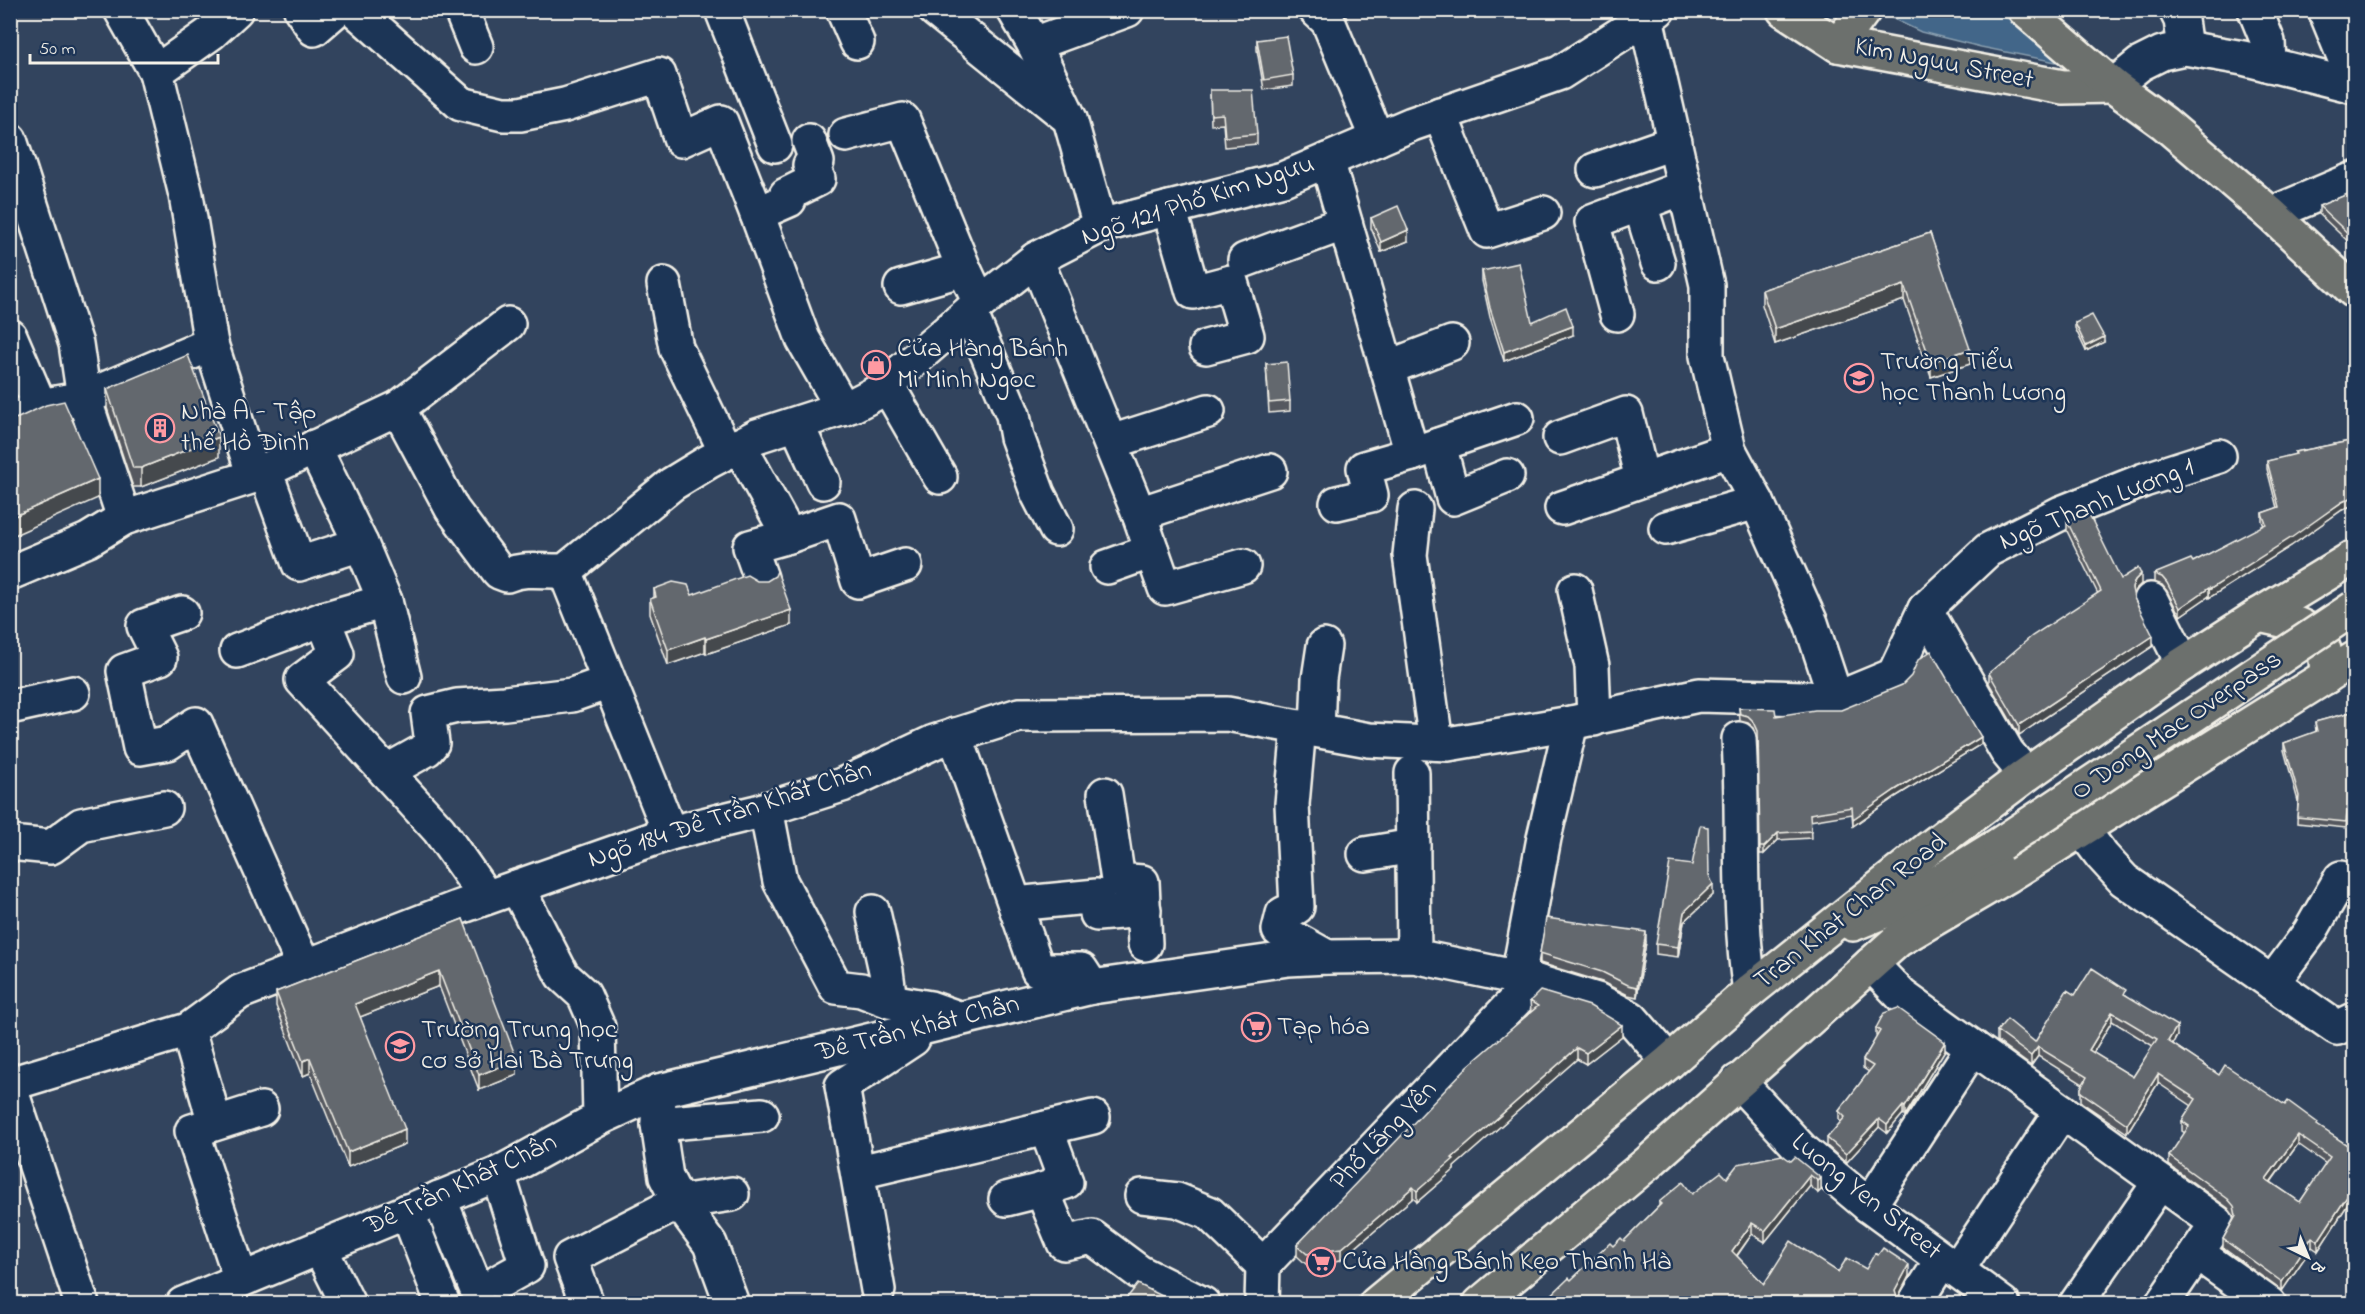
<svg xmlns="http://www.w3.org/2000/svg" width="2365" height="1314" font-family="'Indie Flower',sans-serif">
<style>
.water{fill:#426689;stroke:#899eaf;stroke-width:1.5}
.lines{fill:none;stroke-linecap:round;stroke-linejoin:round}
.minor-casing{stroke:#f4f1e8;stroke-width:38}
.major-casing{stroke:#f4f1e8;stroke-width:38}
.minor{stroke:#1d3557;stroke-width:33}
.major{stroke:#6c706d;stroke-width:33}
.major-bridge-casing{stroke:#f4f1e8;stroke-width:38;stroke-linecap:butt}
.major-bridge{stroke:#6c706d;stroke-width:33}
.wall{fill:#55595f;stroke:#f4f1e8;stroke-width:1.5;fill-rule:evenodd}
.shaded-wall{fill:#45494d;stroke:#f4f1e8;stroke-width:1.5}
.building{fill:#63686e;stroke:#f4f1e8;stroke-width:1.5;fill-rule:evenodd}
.labels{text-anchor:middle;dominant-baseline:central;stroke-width:5;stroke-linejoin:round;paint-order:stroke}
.street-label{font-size:27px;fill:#f4f1e8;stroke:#1d3557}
.poi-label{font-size:27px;fill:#f4f1e8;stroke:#1d3557;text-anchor:start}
</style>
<rect width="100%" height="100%" fill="#32445e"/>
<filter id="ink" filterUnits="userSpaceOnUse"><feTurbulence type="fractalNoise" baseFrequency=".0167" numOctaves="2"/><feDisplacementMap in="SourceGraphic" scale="12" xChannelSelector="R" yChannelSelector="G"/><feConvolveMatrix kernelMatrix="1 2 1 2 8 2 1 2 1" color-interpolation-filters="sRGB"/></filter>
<g filter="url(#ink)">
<polygon class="water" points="1877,11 1984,11 2009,19 2061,63 1981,47 1921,32"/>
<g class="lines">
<g class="minor-casing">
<g id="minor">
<polyline points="121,10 156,72 186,195 211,344 254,476"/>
<polyline points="301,10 314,29 336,10"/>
<polyline points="355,10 461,104 503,114 520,114 565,105 659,75 681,140 721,122 757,214 803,339 843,409"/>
<polyline points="461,10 476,47"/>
<polyline points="722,10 775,145"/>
<polyline points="843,10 857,42"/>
<polyline points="935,10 1065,115"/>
<polyline points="1014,10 1034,44 1070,119 1100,226"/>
<polyline points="1316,10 1328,21 1377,139"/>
<polyline points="2176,10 2181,20 2185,48"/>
<polyline points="2255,10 2268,42 2269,65"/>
<polyline points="2325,10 2354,81"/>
<polyline points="1646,18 1707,285 1707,356 1729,450 1757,502 1811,623 1836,699"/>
<polyline points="1034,44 1127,10"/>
<polyline points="156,72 211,33 236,10"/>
<polyline points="2113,86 2140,64 2162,53 2185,48 2243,58 2354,86"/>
<polyline points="1440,114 1487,231 1543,213"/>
<polyline points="846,135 903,120 964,269 980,303"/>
<polyline points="10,140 76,344 84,398 124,518"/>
<polyline points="1327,160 1412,454 1517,418"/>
<polyline points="1595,170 1675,142"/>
<polyline points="1640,204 1658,263"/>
<polyline points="1169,208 1193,292 1231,282 1247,336 1206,347"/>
<polyline points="757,214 789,200 786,195 818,179 810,165 817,162 809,141"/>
<polyline points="2271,214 2354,179"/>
<polyline points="1036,259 1139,514 1165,588 1243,566"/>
<polyline points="1245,260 1345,223"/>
<polyline points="664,284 676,348 726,452"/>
<polyline points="901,287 964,269"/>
<polyline points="970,312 1013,415 1017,437 1038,494 1056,529"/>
<polyline points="1617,314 1592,222 1685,187"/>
<polyline points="10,336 40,406"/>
<polyline points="1387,368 1452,343"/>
<polyline points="887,385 940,477"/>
<path d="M398,408L452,509L499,572L507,575C526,567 544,572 565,571L672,484L708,462L757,436L853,405L876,393L980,303L1036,259L1100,226L1283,179L1412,124L1560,73L1658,10"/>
<polyline points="10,421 40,406 84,398 211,344"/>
<polyline points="797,425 823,482"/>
<polyline points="1560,438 1626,414 1642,479"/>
<polyline points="1111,442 1208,411"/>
<polyline points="739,445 789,536 750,547 761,578"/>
<polyline points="1439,445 1453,498 1507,476"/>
<polyline points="314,447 361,544 385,601 404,677"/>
<polyline points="271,487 299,564 361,544"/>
<polyline points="1337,503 1371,495 1364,468 1412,454"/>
<polyline points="1562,508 1729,450"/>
<polyline points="1415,509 1410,555 1436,743"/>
<polyline points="1139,514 1270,471"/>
<polyline points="1666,528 1757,502"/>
<polyline points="789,536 839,519 858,581 905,565"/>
<polyline points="1107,567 1152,551"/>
<polyline points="565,571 670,833"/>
<polyline points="10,573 88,540 124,518 254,476 398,408 508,324"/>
<polyline points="1575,590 1592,666 1594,719"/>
<polyline points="2151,600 2183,664"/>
<polyline points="1925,609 2007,752 2026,775"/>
<polyline points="182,613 144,626 160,658 124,671 140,748 168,743 196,724 304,967"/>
<polyline points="323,619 337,654 302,680 439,830 486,897"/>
<polyline points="237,651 323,619 385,601"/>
<polyline points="10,707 73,693"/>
<polyline points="1299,727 1292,804 1297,907 1283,914 1279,930 1327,957"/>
<polyline points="1317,730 1319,679 1324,646"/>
<polyline points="955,735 1038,970 1081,970 1092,987"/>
<path d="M1739,739C1744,823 1737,908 1750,991"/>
<polyline points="386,772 427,749 432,743 428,713 457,706 505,703 572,695 609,682"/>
<polyline points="1412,773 1414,956"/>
<polyline points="1105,794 1118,880 1142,882 1145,944"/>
<polyline points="766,809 780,881 836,987 861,990 890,1001 930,1008 958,1018"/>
<polyline points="2081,828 2102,856 2124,880 2337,1028 2354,1020"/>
<polyline points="10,843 51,847 81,825 164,808"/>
<polyline points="1365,854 1413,846"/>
<polyline points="517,887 562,975 584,995 598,1027 600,1118"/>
<polyline points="1015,904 1097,896 1097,914 1144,910"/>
<polyline points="873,912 886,971 890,1001"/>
<polyline points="1871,964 1902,996 2217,1223 2162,1304"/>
<polyline points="1518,977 1544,838 1571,723"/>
<polyline points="2272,983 2310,932 2341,878"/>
<polyline points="188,1030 215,1123"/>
<polyline points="1738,1081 1801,1149 1869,1206 2003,1304"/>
<polyline points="10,1084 188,1030 240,992 457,908 670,833 757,812 842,785 934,742 1019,715 1227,714 1369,740 1448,744 1571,723 1699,695 1836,699 1894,675 1925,609 1988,550 2061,513 2144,480 2219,456"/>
<polyline points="10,1088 82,1304"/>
<polyline points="659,1091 658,1124 666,1177 679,1202 710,1244 732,1304"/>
<polyline points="658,1124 762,1115"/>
<polyline points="859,1172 1093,1117"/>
<polyline points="498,1174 527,1266 500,1281"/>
<polyline points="1042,1190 1066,1182 1046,1128"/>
<polyline points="1142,1196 1177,1200 1209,1213 1263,1265"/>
<polyline points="439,1198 477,1290"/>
<polyline points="1006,1199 1042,1190 1064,1243 1092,1237 1139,1272 1203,1304"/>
<polyline points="1869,1206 1973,1047"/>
<polyline points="407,1211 443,1304"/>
<polyline points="320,1248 348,1304"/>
<polyline points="2197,1253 2269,1304"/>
<polyline points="1957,1270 2062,1111"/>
<polyline points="241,1280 192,1131 261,1109"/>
<polyline points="878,1290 842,1086 913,1039"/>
<polyline points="183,1304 498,1174 600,1118 659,1091 1092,987 1288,959 1327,957 1414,956 1534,981 1597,1000 1631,1018 1669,1062"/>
<polyline points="587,1304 570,1258 679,1202 732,1194"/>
<polyline points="1262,1304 1263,1265 1534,981"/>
<polyline points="1914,1304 1942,1260"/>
<polyline points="2076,1304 2160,1182"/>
</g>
</g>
<g class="major-casing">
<g id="major">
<polyline points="1784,10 1838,45 2063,87 2113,86"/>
<polyline points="2025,10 2113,86 2164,123 2271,214 2354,291"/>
<polyline points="1838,45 1864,10"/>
<path d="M2259,615C2298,623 2331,628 2326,677"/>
<polyline points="1853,924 1904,903 2000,844"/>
<polyline points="1376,1304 1669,1062 1750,991 1928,849 2026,775 2183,664 2259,615 2354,557"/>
<polyline points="1480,1304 1649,1162 1898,940 2009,875 2354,659"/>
</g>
</g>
<use href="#minor" class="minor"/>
<use href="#major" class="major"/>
<g class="major-bridge-casing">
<polyline id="major-bridge" points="2000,844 2354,608"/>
</g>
<use href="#major-bridge" class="major-bridge"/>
</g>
<g class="wall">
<polygon points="2345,10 2355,10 2355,33"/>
<polygon points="1257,40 1293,75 1293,86 1264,90 1257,50"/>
<polygon points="1210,90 1257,134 1257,144 1225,147 1223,124 1211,125"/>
<polygon points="2355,191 2355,248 2319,214 2319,206"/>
<polygon points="1371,218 1408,241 1381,252 1371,228"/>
<polygon points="1930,233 1970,364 1931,377 1904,300 1775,344 1762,305 1762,290"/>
<polygon points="1482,271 1532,322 1573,335 1504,361 1490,317 1482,281"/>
<polygon points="2075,323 2104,342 2086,351 2075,328"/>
<polygon points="1266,364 1290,401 1290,411 1269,413"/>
<polygon points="107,389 219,457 141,487 133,487 107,408"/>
<polygon points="2355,440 2355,504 2342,510 2291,546 2209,598 2209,596 2180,616 2167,591 2162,585 2154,582 2154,574 2193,562 2264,526 2262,521 2262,513 2277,508 2267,469 2267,461 2295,455 2295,452"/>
<polygon points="2067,521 2121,579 2141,584 2135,590 2134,595 2134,598 2153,646 2019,735 1989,683 1989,673 2098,594 2067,531"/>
<polygon points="654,589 692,595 791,625 706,654 705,652 668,665 650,614 650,599 654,598"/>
<polygon points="1739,708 1776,716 1981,744 1895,797 1853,826 1852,814 1810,821 1811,838 1778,840 1764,854 1760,854 1758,738 1754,728 1748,723 1740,721"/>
<polygon points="2355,711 2355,811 2348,810 2346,828 2297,823 2298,801 2284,750 2284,743 2316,732 2315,722"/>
<polygon points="1709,875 1713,895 1684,922 1678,957 1656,954 1656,944"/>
<polygon points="463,919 517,1075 479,1090 439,986 360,1017 405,1144 348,1167 310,1073 303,1076 276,1006 276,992"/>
<polygon points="1646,942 1637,997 1628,995 1602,982 1540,963 1540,953"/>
<path d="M2075,995H2126L2177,1036L2173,1044L2219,1075L2285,1105L2350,1147L2355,1140V1208L2348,1204L2318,1251L2312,1247L2282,1291L2223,1248V1239L2234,1218V1216L2228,1208L2169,1165V1156L2185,1133L2182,1131V1121L2192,1106L2158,1083L2127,1133L2081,1102V1088L2083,1084L2038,1056L2031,1066L1997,1041V1031L2035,1042ZM2112,1021L2153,1046L2133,1077L2093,1053ZM2298,1144L2326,1164L2300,1202L2271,1182Z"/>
<polygon points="1530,1001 1622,1036 1586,1064 1577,1059 1454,1167 1454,1170 1417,1202 1413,1198 1341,1260 1307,1265 1297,1256 1297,1245 1531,1012"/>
<polygon points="1876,1028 1945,1050 1905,1116 1903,1114 1887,1133 1879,1127 1846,1163 1827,1146 1827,1138 1841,1122 1839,1120 1839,1111 1869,1072 1863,1068 1863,1060 1877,1037 1876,1036"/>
<polygon points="1791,1161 1821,1178 1821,1190 1818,1193 1810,1186 1765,1242 1752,1234 1737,1256 1764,1284 1838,1272 1866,1269 1909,1276 1898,1299 1571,1280 1613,1246 1624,1241 1659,1206 1659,1202 1692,1194 1727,1178"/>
</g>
<g class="shaded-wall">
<polygon points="1408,230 1408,241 1381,252 1381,242"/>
<polygon points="1904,285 1904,300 1775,344 1775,329"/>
<polygon points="1573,326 1573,335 1504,361 1504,352"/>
<polygon points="2104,337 2104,342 2086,351 2086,346"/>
<polygon points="1970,349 1970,364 1931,377 1931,362"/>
<polygon points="219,437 219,457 141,487 141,468"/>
<polygon points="98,479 98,498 10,537 10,518"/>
<polygon points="2355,496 2355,504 2342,510 2291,546 2209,598 2209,590 2342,502"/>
<polygon points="2141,574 2141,584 2135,590 2132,598 2132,588 2135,580"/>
<polygon points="2209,588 2209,596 2180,616 2180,608"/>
<polygon points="791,610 791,625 706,654 706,639"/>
<polygon points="2153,636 2153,646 2019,735 2019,725"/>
<polygon points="705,637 705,652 668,665 668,650"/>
<polygon points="1981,737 1981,744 1895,797 1853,826 1853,819 1895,790"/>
<polygon points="1778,833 1778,840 1764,854 1764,847"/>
<polygon points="1713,884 1713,895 1684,922 1678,957 1678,947 1684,912"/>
<polygon points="1646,932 1646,942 1637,997 1637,987"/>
<polygon points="439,971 439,986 355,1019 355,1004"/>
<polygon points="2112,1012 2112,1021 2089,1060 2089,1050"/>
<polygon points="1622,1025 1622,1036 1586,1064 1586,1053"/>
<polygon points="2177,1026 2177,1036 2168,1051 2168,1041"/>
<polygon points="1945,1042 1945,1050 1905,1116 1905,1107"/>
<polygon points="2038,1047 2038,1056 2031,1066 2031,1056"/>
<polygon points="1577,1048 1577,1059 1454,1167 1454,1170 1417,1202 1417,1191 1452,1158"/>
<polygon points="310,1058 310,1073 303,1076 303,1061"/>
<polygon points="517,1060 517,1075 479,1090 479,1075"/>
<polygon points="2158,1074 2158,1083 2127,1133 2127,1124"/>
<polygon points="1903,1106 1903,1114 1887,1133 1887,1125"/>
<polygon points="1879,1119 1879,1127 1846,1163 1846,1154"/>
<polygon points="405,1129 405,1144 348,1167 348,1152"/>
<polygon points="2298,1135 2298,1144 2266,1188 2266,1179"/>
<polygon points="1810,1175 1810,1186 1765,1242 1765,1231"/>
<polygon points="1821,1178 1821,1190 1818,1193 1818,1181"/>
<polygon points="1413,1187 1413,1198 1341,1260 1341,1249"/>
<polygon points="2348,1195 2348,1204 2318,1251 2318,1241"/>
<polygon points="1752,1223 1752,1234 1732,1262 1732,1251"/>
<polygon points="2312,1237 2312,1247 2282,1291 2282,1282"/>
<polygon points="1909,1265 1909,1276 1895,1303 1895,1291"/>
</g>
<g class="building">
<polygon points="2351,10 2355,10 2355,19"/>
<polygon points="1286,36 1293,75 1264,80 1257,40"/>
<polygon points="1210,90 1253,90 1257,134 1225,137 1223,114 1211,115"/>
<polygon points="2355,191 2355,240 2319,206"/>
<polygon points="1398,206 1408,230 1381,242 1371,218"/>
<polygon points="1930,233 1970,349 1931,362 1904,285 1775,329 1762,290"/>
<polygon points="1519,263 1532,322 1566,307 1573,326 1504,352 1490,308 1482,271"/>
<polygon points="2092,315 2104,337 2086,346 2075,323"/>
<polygon points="188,355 219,437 141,468 133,468 107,389"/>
<polygon points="1287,362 1290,401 1269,403 1266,364"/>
<polygon points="64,401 98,479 10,518 10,420 18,418 46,405"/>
<polygon points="2355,440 2355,496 2342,502 2291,538 2209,590 2209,588 2180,608 2167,583 2162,577 2154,574 2191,559 2193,562 2266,524 2262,513 2279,507 2267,461 2296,454 2295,452"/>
<polygon points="2088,512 2121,579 2138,568 2141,574 2135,580 2132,588 2134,598 2153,636 2019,725 1989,673 2032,636 2101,591 2067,521"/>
<polygon points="777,571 791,610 706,639 705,637 668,650 650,599 656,597 654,589 673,582 688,585 692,595 747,575 757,581 767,581 775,576"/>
<polygon points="1931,651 1981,737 1895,790 1853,819 1852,807 1810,814 1811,831 1778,833 1764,847 1760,847 1758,731 1754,722 1748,716 1740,714 1739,708 1775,709 1776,716 1815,710 1841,710 1902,685 1911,676 1918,660"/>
<polygon points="2355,711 2355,805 2348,803 2346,822 2297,817 2299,796 2284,743 2317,731 2315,722"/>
<polygon points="1700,826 1708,827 1709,875 1713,884 1684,912 1678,947 1656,944 1670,862 1692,865"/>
<polygon points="1546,918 1646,932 1637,987 1628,985 1602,972 1540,953"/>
<polygon points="463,919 517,1060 479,1075 439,971 355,1004 405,1129 348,1152 310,1058 303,1061 276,992"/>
<path d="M2092,968L2126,990L2124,994L2177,1026L2168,1041L2219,1075L2225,1065L2285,1105L2288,1101L2318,1123L2317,1125L2350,1147L2355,1140V1199L2348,1195L2318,1241L2312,1237L2282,1282L2223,1239L2236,1216L2234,1206L2228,1199L2169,1156L2189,1126L2182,1121L2196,1099L2158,1074L2127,1124L2081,1092V1088L2087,1077L2038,1047L2031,1056L1997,1031L2007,1019L2035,1042L2067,990L2075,995ZM2112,1012L2157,1039L2133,1077L2089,1050ZM2298,1135L2330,1157L2300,1202L2266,1179Z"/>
<polygon points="1540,991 1590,1006 1622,1025 1586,1053 1577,1048 1452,1158 1454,1159 1417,1191 1413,1187 1341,1249 1307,1254 1297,1245 1468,1066 1538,1006 1530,1001"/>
<polygon points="1898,1008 1945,1042 1905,1107 1903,1106 1887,1125 1879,1119 1846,1154 1827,1138 1845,1117 1839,1111 1873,1066 1863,1060 1880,1031 1876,1028 1884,1013"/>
<polygon points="1782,1155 1791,1161 1795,1157 1821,1178 1818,1181 1810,1175 1765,1231 1752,1223 1732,1251 1764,1284 1791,1241 1838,1272 1847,1258 1866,1269 1875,1253 1878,1255 1883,1248 1909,1265 1895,1291 1899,1304 1542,1304 1569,1278 1571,1280 1610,1243 1613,1246 1621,1238 1624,1241 1661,1204 1659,1202 1683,1182 1692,1194 1721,1172 1727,1178 1738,1164"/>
<polygon points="1138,1284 1178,1304 1122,1304"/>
<polygon points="1105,1295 1115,1304 1106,1304"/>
</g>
</g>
<defs>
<g id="shop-ring" transform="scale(1.5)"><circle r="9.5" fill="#1d3557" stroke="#ff9aa2" stroke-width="1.5"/><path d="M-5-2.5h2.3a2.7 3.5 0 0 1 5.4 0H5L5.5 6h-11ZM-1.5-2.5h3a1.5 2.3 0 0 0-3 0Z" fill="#ff9aa2"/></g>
<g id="school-ring" transform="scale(1.5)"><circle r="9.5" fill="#1d3557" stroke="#ff9aa2" stroke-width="1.5"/><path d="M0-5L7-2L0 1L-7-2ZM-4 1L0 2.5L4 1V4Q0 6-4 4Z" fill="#ff9aa2"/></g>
<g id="building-ring" transform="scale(1.5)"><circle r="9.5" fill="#1d3557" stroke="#ff9aa2" stroke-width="1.5"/><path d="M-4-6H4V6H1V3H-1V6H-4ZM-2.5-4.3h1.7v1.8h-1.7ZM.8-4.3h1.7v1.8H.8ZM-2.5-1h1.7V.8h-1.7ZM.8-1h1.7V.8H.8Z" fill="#ff9aa2"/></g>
<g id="supermarket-ring" transform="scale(1.5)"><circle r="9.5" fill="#1d3557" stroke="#ff9aa2" stroke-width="1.5"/><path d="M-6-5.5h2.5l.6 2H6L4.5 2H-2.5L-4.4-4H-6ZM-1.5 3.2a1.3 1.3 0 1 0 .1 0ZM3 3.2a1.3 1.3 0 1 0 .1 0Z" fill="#ff9aa2"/></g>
</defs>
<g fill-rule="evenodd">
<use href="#shop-ring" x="876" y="365"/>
<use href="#school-ring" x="1859" y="378"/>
<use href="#building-ring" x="160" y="428"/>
<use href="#supermarket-ring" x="1256" y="1027"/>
<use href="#school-ring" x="400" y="1046"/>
<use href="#supermarket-ring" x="1321" y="1262"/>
</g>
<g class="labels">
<g class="street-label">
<text transform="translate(1944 64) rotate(11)">Kim Nguu Street</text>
<text transform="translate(1198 201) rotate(-18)">Ngõ 121 Phố Kim Ngưu</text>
<text transform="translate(2097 505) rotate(-22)">Ngõ Thanh Lương 1</text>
<text transform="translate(2177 726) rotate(-34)">O Dong Mac Overpass</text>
<text transform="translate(730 815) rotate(-18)">Ngõ 184 Đê Trần Khát Chân</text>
<text transform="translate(1851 912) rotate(-38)">Tran Khat Chan Road</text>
<text transform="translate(918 1029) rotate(-14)">Đê Trần Khát Chân</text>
<text transform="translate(1384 1136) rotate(-46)">Phố Lãng Yên</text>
<text transform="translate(461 1185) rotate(-25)">Đê Trần Khát Chân</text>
<text transform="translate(1866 1197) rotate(39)">Luong Yen Street</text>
</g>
<g class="poi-label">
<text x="897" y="349">Cửa Hàng Bánh<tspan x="897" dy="31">Mì Minh Ngoc</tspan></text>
<text x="1880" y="362">Trường Tiểu<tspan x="1880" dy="31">học Thanh Lương</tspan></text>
<text x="181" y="412">Nhà A - Tập<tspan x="181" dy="31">thể Hồ Đình</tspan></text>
<text x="1277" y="1027">Tạp hóa</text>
<text x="421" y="1030">Trường Trung học<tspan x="421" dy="31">cơ sở Hai Bà Trưng</tspan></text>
<text x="1342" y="1262">Cửa Hàng Bánh Kẹo Thanh Hà</text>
</g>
</g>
<rect width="2365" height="1314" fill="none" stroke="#1d3557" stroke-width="36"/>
<rect x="18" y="18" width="2329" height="1278" fill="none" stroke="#f4f1e8" stroke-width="2" filter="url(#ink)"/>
<g transform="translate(2308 1257) rotate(137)" stroke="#1d3557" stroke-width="4.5" paint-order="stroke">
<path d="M0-4.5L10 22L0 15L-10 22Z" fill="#f4f1e8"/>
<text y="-9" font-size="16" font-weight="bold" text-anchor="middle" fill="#f4f1e8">B</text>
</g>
<path d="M30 54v9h188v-9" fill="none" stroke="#f4f1e8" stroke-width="3"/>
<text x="39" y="54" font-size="18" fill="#f4f1e8" stroke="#1d3557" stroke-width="4.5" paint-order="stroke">50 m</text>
</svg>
